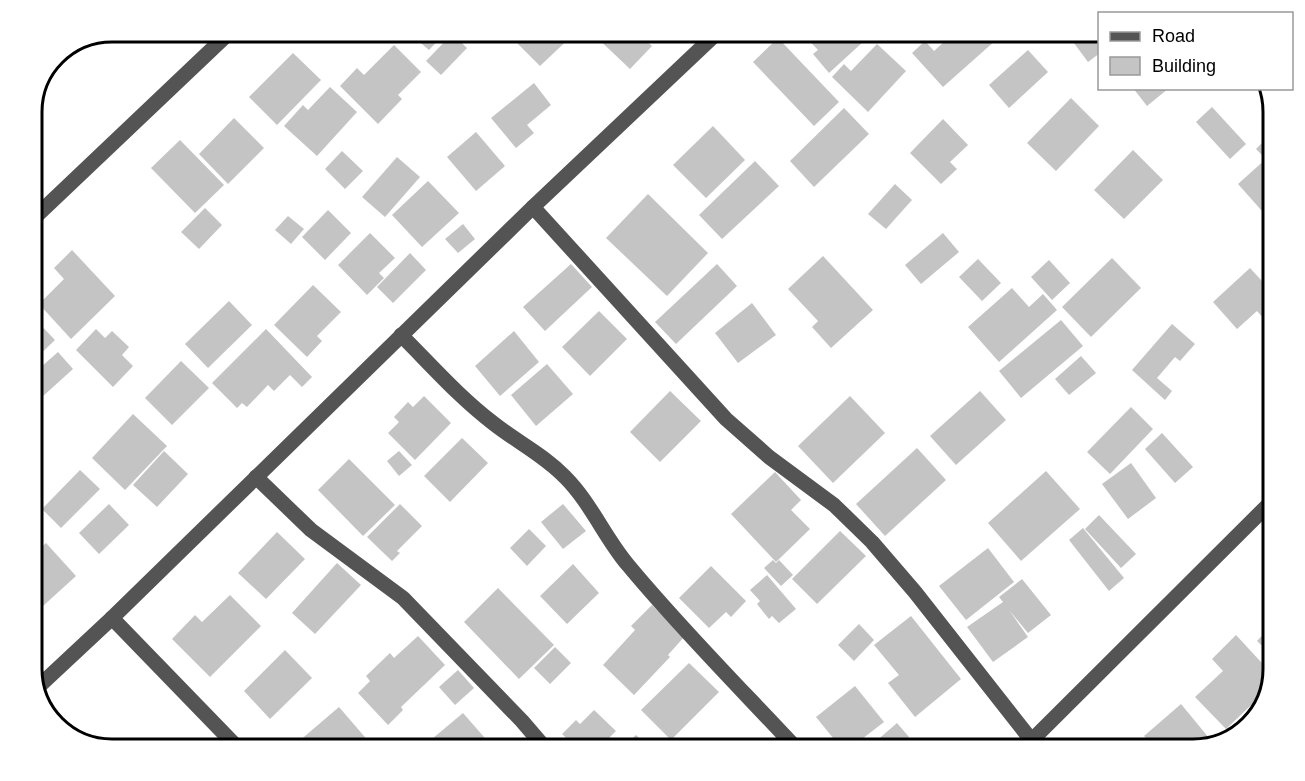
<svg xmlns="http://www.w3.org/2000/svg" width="1305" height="781" font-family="Arial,sans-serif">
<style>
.building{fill:#c4c4c4}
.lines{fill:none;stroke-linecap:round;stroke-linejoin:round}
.minor{stroke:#545454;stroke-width:15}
.rim{fill:none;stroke:#000;stroke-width:3}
</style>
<rect width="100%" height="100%" fill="#fff"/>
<g class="building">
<polygon points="408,32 446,32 429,50"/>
<polygon points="523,32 576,32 540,66 514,40"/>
<polygon points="591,32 636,32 652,46 630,69"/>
<polygon points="801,32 855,32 864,41 829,73 813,54 818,50"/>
<polygon points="955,32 1005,32 943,87 912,53 925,41 934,51"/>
<polygon points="1072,32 1100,32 1100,53 1088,62 1068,35"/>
<polygon points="452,34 467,48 441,75 426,61"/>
<polygon points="778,38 839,102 814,126 753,62"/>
<polygon points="877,44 906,71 868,112 832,77 844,64 851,71"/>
<polygon points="394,45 421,72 398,95 402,99 378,124 340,86 357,68 364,75"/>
<polygon points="1028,50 1048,72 1009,108 989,85"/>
<polygon points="293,53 321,80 277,125 249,97"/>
<polygon points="534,83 551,105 527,125 534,133 516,148 491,118"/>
<polygon points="330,87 357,112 317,156 284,126 303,105 308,110"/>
<polygon points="1133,88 1169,88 1147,106"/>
<polygon points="1071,98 1099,126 1056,171 1027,143"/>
<polygon points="1212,107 1246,144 1230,159 1196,122"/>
<polygon points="844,108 869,134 814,187 790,161"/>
<polygon points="234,118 264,148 228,184 199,154"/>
<polygon points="943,119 968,145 950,162 957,169 941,184 910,153"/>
<polygon points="713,126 745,160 706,198 673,165"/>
<polygon points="476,132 505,166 476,191 447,157"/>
<polygon points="1268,137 1273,143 1273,147 1263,156 1256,149"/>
<polygon points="180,140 224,185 195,213 151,168"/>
<polygon points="1133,150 1163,180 1124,219 1094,190"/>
<polygon points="342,151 363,171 345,189 325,169"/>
<polygon points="397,157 420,177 385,217 362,197"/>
<polygon points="1267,158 1273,165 1273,217 1270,220 1238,184"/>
<polygon points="755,161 779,186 722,239 699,215"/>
<polygon points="428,181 459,213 422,247 392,215"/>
<polygon points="895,184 912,200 886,229 868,214"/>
<polygon points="648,194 708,253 667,296 606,238"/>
<polygon points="205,208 222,225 199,249 181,232"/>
<polygon points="328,210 351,233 325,260 302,237"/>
<polygon points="288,216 304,229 291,244 275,230"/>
<polygon points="463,224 475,239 458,253 445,239"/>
<polygon points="370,233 395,258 379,273 384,278 367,295 338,265"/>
<polygon points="943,233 959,252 921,284 905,265"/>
<polygon points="72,250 115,296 71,339 39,304 64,279 54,268"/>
<polygon points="410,253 426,270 393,303 377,287"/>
<polygon points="823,256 873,310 831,348 812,327 818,321 788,289"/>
<polygon points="1112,258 1141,288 1091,337 1062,307"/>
<polygon points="978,259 1001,283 982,301 959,277"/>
<polygon points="1049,260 1070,283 1052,300 1031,277"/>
<polygon points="571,264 592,287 545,331 523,307"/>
<polygon points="717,264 737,286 676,344 655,322"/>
<polygon points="1250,268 1273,293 1273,310 1264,319 1257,311 1237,329 1213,302"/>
<polygon points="313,285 341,312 317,336 322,341 307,357 274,325"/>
<polygon points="1012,288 1029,307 1043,294 1057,310 999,362 968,327"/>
<polygon points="229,301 252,325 208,368 185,344"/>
<polygon points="752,303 776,335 738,363 715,333"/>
<polygon points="599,311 627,339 590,376 562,347"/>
<polygon points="32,316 55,340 32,362"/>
<polygon points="1061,320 1083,346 1021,398 999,371"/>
<polygon points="1172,324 1195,344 1180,361 1175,357 1157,378 1172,391 1165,400 1132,370"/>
<polygon points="96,329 105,338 112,331 129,347 122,355 133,366 113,387 76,350"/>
<polygon points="266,329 312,377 302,387 290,375 274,391 268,385 247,407 242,403 237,408 212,383"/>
<polygon points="514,331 539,362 500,396 475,366"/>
<polygon points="58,352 73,369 42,397 32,385 32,375"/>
<polygon points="1081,356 1096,373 1069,395 1055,379"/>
<polygon points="181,361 209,388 172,425 145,398"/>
<polygon points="547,364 573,394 536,426 511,395"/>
<polygon points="670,391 701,421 660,462 630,432"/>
<polygon points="980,391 1006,420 956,465 930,436"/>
<polygon points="424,396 451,423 415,460 388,433 399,422 394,417 408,402 413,407"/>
<polygon points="850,396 885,433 833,483 798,446"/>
<polygon points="1131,407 1153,429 1110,474 1087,452"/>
<polygon points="133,414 167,446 125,490 92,458"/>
<polygon points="1162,433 1193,467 1175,483 1145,449"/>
<polygon points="462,438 488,463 450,502 424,476"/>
<polygon points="917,448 946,480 885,536 856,504"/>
<polygon points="164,451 188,474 157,507 133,485"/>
<polygon points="399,451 412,465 399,476 387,461"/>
<polygon points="349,459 395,505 363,536 318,490"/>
<polygon points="1131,463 1156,498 1128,519 1102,484"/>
<polygon points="80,470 100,489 61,528 42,509"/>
<polygon points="1046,471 1080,509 1021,561 988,523"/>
<polygon points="775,472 801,500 791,510 810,529 776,562 731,514"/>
<polygon points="109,504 129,525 99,554 79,533"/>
<polygon points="400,504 422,526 397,551 400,553 392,561 367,537"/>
<polygon points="563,504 586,531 563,549 541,522"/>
<polygon points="1099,515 1136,554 1121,568 1085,529"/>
<polygon points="1083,528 1124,578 1109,591 1069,540"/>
<polygon points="529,529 546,546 527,566 510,548"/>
<polygon points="840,531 866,556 817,604 792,579"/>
<polygon points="277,532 305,559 266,599 238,573"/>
<polygon points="46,543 76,576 43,606 32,594 32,556"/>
<polygon points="988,548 1014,582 966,620 939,586"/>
<polygon points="773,560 776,563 779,560 793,575 781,586 764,568"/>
<polygon points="337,563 361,585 315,634 292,613"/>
<polygon points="573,564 599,593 567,624 540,596"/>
<polygon points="711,566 746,601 731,617 726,612 709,628 679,598"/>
<polygon points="767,575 796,609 779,623 772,616 769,619 757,604 760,601 750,590"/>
<polygon points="1022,579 1051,615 1028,633 1009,610 1028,637 993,662 967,627 1003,602 999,597"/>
<polygon points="498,588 554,645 519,679 464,622"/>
<polygon points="230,595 261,626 210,677 172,639 195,615 202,622"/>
<polygon points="652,605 684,637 668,655 670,657 634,695 603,665 635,630 631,626"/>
<polygon points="911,616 961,679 915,717 888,683 899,675 874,645"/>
<polygon points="859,624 874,640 854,661 838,645"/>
<polygon points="1273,624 1273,656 1257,641"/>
<polygon points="1236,635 1272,674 1268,689 1226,729 1195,697 1223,671 1212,659"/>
<polygon points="418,636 445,665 401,707 403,710 388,725 358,693 370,681 366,676 390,653 394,658"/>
<polygon points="555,647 571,663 550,684 534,668"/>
<polygon points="285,650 312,678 270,719 244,691"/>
<polygon points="689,663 719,692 671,740 641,710"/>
<polygon points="458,670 474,688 455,705 439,687"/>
<polygon points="855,686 884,722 849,749 842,749 816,717"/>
<polygon points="1266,697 1263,710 1245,727 1239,721"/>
<polygon points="1181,704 1214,744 1194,749 1156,749 1144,736"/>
<polygon points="339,707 370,743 362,749 293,749 291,748"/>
<polygon points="594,710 616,731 598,749 578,749 562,734 576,720 580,724"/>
<polygon points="463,713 491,745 486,749 420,749"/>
<polygon points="897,723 909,737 904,742 911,749 867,749"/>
<polygon points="636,735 651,749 621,749"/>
</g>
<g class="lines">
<g class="minor">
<polyline points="533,207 726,419 769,457 834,505 872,542 915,592 1032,741"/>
<polyline points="32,220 230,32"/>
<path d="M401,335C431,365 459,397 493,423C517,442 544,455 565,477C591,503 605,538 628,565C681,629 741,689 797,749"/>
<polyline points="256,477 311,530 403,598 522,721 546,749"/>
<polyline points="112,618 239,749"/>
<polyline points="36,689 112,618 533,207 718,32"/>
<polyline points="1023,749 1273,500"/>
</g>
</g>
<path d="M0 0H1305V781H0ZM112 42H1193A70 70 0 0 1 1263 112V669A70 70 0 0 1 1193 739H112A70 70 0 0 1 42 669V112A70 70 0 0 1 112 42Z" fill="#fff" fill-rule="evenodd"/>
<path class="rim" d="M112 42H1193A70 70 0 0 1 1263 112V669A70 70 0 0 1 1193 739H112A70 70 0 0 1 42 669V112A70 70 0 0 1 112 42Z"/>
<rect x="1098" y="12" width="195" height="78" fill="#ffffff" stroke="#999999" stroke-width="1.5"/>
<rect x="1110" y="32" width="30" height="9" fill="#545454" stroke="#999999" stroke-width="1.5"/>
<text x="1152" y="42" font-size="18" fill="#000000">Road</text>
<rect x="1110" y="57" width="30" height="18" fill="#c4c4c4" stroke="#999999" stroke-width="1.5"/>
<text x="1152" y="72" font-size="18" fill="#000000">Building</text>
</svg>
